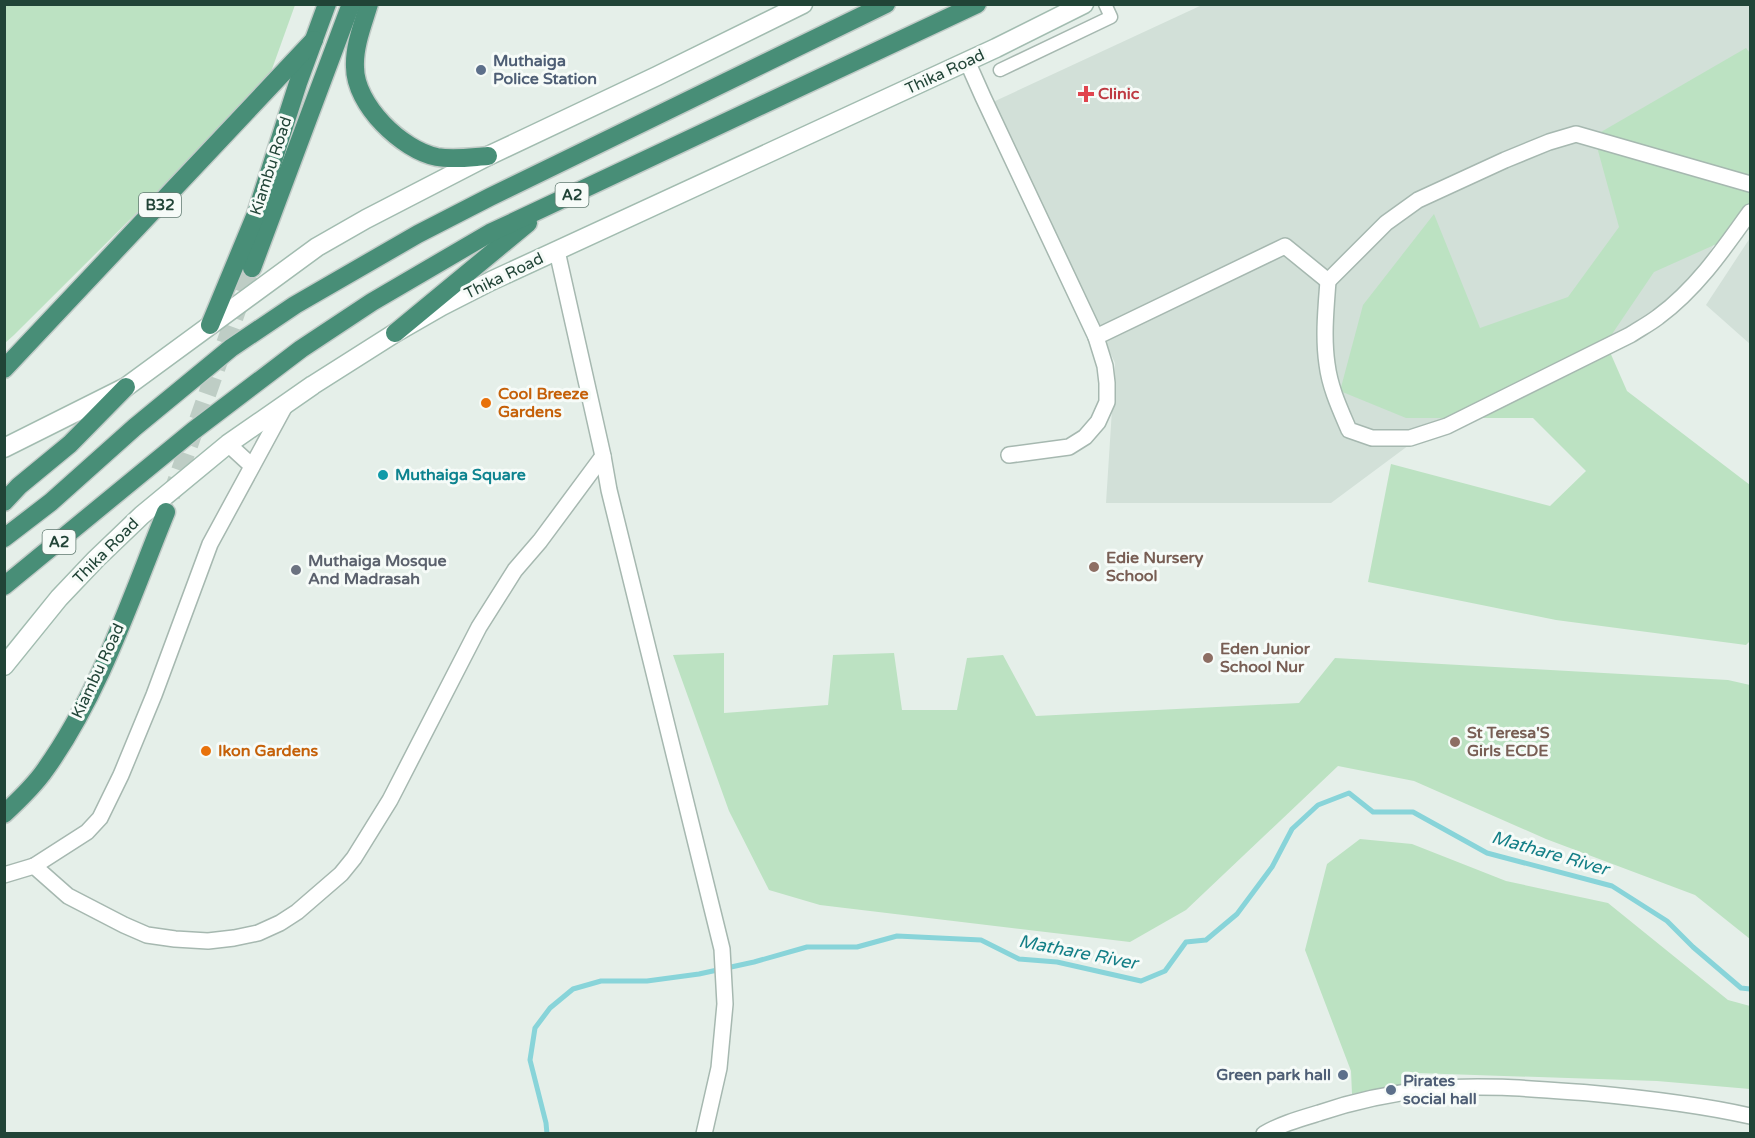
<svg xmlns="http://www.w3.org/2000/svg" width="1755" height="1138" font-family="'Varela Round',sans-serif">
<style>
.built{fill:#d2e0d8}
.green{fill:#bce2c2}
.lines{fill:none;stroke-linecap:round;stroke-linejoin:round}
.stream{stroke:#88d4d9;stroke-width:5}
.trunk-tunnel{stroke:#becdc5;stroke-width:18;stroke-dasharray:18 9;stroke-linecap:butt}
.pedestrian-casing{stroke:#a6b8b0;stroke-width:15}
.minor-casing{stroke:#a6b8b0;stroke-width:18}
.secondary-casing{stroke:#a2bcb0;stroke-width:21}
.trunk-casing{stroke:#c1cbc7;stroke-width:21}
.pedestrian{stroke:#fff;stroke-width:12}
.minor{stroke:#fff;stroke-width:15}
.secondary{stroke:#fff;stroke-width:18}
.trunk{stroke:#488e77;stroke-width:18}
.service-dot{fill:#5c6f8a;stroke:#f6fbf8;stroke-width:2}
.health-dot{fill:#e0444e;stroke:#f6fbf8;stroke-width:2}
.food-dot{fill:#e8710a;stroke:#f6fbf8;stroke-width:2}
.culture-dot{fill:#0f9aa8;stroke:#f6fbf8;stroke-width:2}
.education-dot{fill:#8d6e63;stroke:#f6fbf8;stroke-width:2}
.worship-dot{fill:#6b7280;stroke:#f6fbf8;stroke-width:2}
.labels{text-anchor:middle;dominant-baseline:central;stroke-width:6;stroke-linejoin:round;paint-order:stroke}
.shield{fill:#f6fbf8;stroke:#617b71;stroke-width:1.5}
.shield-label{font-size:15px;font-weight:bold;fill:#214437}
.service-label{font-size:16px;font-weight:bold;fill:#4e5e75;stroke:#f6fbf8;text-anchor:start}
.street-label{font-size:16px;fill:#214437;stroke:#f6fbf8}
.health-label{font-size:16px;font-weight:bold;fill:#be3a42;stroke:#f6fbf8;text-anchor:start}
.food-label{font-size:16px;font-weight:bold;fill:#c56008;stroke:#f6fbf8;text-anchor:start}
.culture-label{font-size:16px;font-weight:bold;fill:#0d838f;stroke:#f6fbf8;text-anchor:start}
.education-label{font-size:16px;font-weight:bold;fill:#785e54;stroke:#f6fbf8;text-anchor:start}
.worship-label{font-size:16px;font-weight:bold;fill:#5b616d;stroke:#f6fbf8;text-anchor:start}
.water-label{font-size:18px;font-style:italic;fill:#147f87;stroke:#f6fbf8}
</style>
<rect width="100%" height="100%" fill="#e5efe9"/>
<g class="built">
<polygon points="1202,5 1750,5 1750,181 1704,262 1657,313 1436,425 1331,503 1106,503 1115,363 993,102"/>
<polygon points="1750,238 1750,344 1706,305"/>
</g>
<g class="green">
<polygon points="4,5 295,5 267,83 14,335 5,343"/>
<polygon points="1746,48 1750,53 1750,229 1654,272 1606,343 1627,391 1750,485 1750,641 1746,645 1556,620 1368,582 1391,464 1550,506 1586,471 1533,418 1406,418 1340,391 1363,305 1434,214 1480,328 1568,297 1619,227 1594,136"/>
<polygon points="724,653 724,713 828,705 833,655 894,653 902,710 957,710 967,658 1003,655 1036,716 1299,703 1335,658 1728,680 1750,685 1750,939 1695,895 1546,839 1414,781 1338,766 1186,910 1130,942 820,905 769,890 729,811 673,655"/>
<polygon points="1360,839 1412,844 1506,881 1608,903 1728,1000 1750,1006 1750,1089 1657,1081 1416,1073 1418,1081 1352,1094 1351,1071 1305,950 1327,864"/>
</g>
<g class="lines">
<polyline class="stream" points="547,1134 546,1123 530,1060 535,1028 550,1008 573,989 601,981 647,981 699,974 754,962 807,947 857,947 897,936 981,940 1019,959 1057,962 1141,981 1165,971 1186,942 1206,940 1237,914 1272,867 1292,829 1318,805 1349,793 1373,812 1413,812 1487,853 1612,886 1667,921 1693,947 1741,988 1750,989"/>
<polyline class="trunk-tunnel" points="171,496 252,268"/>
<g class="pedestrian-casing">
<polyline id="pedestrian" points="1000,70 1111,17 1105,4"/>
</g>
<g class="minor-casing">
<g id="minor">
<polyline points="967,61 983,97 1096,337 1105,366 1107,383 1107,402 1098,422 1085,437 1069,447 1009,455"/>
<polyline points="557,251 603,456 609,490 722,949 725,1004 719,1068 704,1134"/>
<path d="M1328,281C1326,308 1323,337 1327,364C1330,388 1340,409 1349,430L1372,438H1410L1447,426L1630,335C1639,329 1649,324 1658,317C1696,289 1723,250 1750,212"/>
<polyline points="1096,337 1285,246 1328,281 1386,223 1418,200 1505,160 1549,142 1576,134 1750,184"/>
<polyline points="228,444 252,466"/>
<polyline points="34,866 68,896 124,925 147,935 175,939 208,941 234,938 258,933 280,923 297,912 341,874 354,858 390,800 479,627 515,570 540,541 603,456"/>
<polyline points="4,875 34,866 87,832 100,818 121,775 154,695 210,544 286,404"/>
<path d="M1264,1134C1281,1124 1299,1119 1319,1113C1354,1101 1392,1093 1430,1089C1482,1084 1536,1089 1589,1093C1643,1098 1697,1104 1750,1116"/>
</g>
</g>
<g class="secondary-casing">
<g id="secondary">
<polyline points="4,448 126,387 317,247 366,219 488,156 657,76 803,4"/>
<polyline points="4,666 59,598 96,559 142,515 228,444 313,385 395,333 442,306 491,281 996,48 1084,4"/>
</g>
</g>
<g class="trunk-casing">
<g id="trunk">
<path d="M369,4C363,24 354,46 355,67C355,105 402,150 437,157C454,160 472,157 488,156"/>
<polyline points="252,268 351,4"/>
<polyline points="210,325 256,214 298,83 327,4"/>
<polyline points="395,333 528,223"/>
<polyline points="4,369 314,40"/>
<polyline points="4,502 19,486 70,444 126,387"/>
<polyline points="4,538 51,502 135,427 231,348 295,305 418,234 490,197 886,4"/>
<polyline points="4,586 193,431 301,349 372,302 490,233 977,4"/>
<path d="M4,814C18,801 34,786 45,770C100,693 130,600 166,512"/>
</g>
</g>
<use href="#pedestrian" class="pedestrian"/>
<use href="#minor" class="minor"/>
<use href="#secondary" class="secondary"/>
<use href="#trunk" class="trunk"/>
</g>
<g class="service-dot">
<circle cx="481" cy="70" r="6"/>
<circle cx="1343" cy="1075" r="6"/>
<circle cx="1391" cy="1090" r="6"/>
</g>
<path class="health-dot" d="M1083 85h6v6h6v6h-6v6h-6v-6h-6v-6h6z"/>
<g class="food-dot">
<circle cx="486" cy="403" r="6"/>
<circle cx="206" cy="751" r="6"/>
</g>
<circle class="culture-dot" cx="383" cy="475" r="6"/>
<g class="education-dot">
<circle cx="1094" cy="567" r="6"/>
<circle cx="1208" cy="658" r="6"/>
<circle cx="1455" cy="742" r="6"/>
</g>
<circle class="worship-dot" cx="296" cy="570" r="6"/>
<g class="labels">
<g class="shield">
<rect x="555.5" y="183" width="33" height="24" rx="4.5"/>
<rect x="139" y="193" width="42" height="24" rx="4.5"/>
<rect x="42.5" y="530" width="33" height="24" rx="4.5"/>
</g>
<g class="shield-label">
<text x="572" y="195">A2</text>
<text x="160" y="205">B32</text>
<text x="59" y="542">A2</text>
</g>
<g class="service-label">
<text x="493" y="61">Muthaiga<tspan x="493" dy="18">Police Station</tspan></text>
<text x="1331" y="1075" text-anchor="end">Green park hall</text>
<text x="1403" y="1081">Pirates<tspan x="1403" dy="18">social hall</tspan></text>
</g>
<g class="street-label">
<text transform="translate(945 72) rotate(-25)">Thika Road</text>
<text transform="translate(271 166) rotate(-72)">Kiambu Road</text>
<text transform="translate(504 276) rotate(-26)">Thika Road</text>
<text transform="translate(106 551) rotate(-45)">Thika Road</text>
<text transform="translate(98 671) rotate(-65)">Kiambu Road</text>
</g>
<g class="health-label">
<text x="1098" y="94">Clinic</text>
</g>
<g class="food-label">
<text x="498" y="394">Cool Breeze<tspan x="498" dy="18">Gardens</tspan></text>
<text x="218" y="751">Ikon Gardens</text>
</g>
<g class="culture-label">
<text x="395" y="475">Muthaiga Square</text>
</g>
<g class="education-label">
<text x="1106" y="558">Edie Nursery<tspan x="1106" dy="18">School</tspan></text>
<text x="1220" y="649">Eden Junior<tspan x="1220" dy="18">School Nur</tspan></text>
<text x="1467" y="733">St Teresa'S<tspan x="1467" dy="18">Girls ECDE</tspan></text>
</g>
<g class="worship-label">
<text x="308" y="561">Muthaiga Mosque<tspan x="308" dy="18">And Madrasah</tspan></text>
</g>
<g class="water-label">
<text transform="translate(1550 853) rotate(16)">Mathare River</text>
<text transform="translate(1078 952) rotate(11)">Mathare River</text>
</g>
</g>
<rect width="1755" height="1138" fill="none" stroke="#214437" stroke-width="12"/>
</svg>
